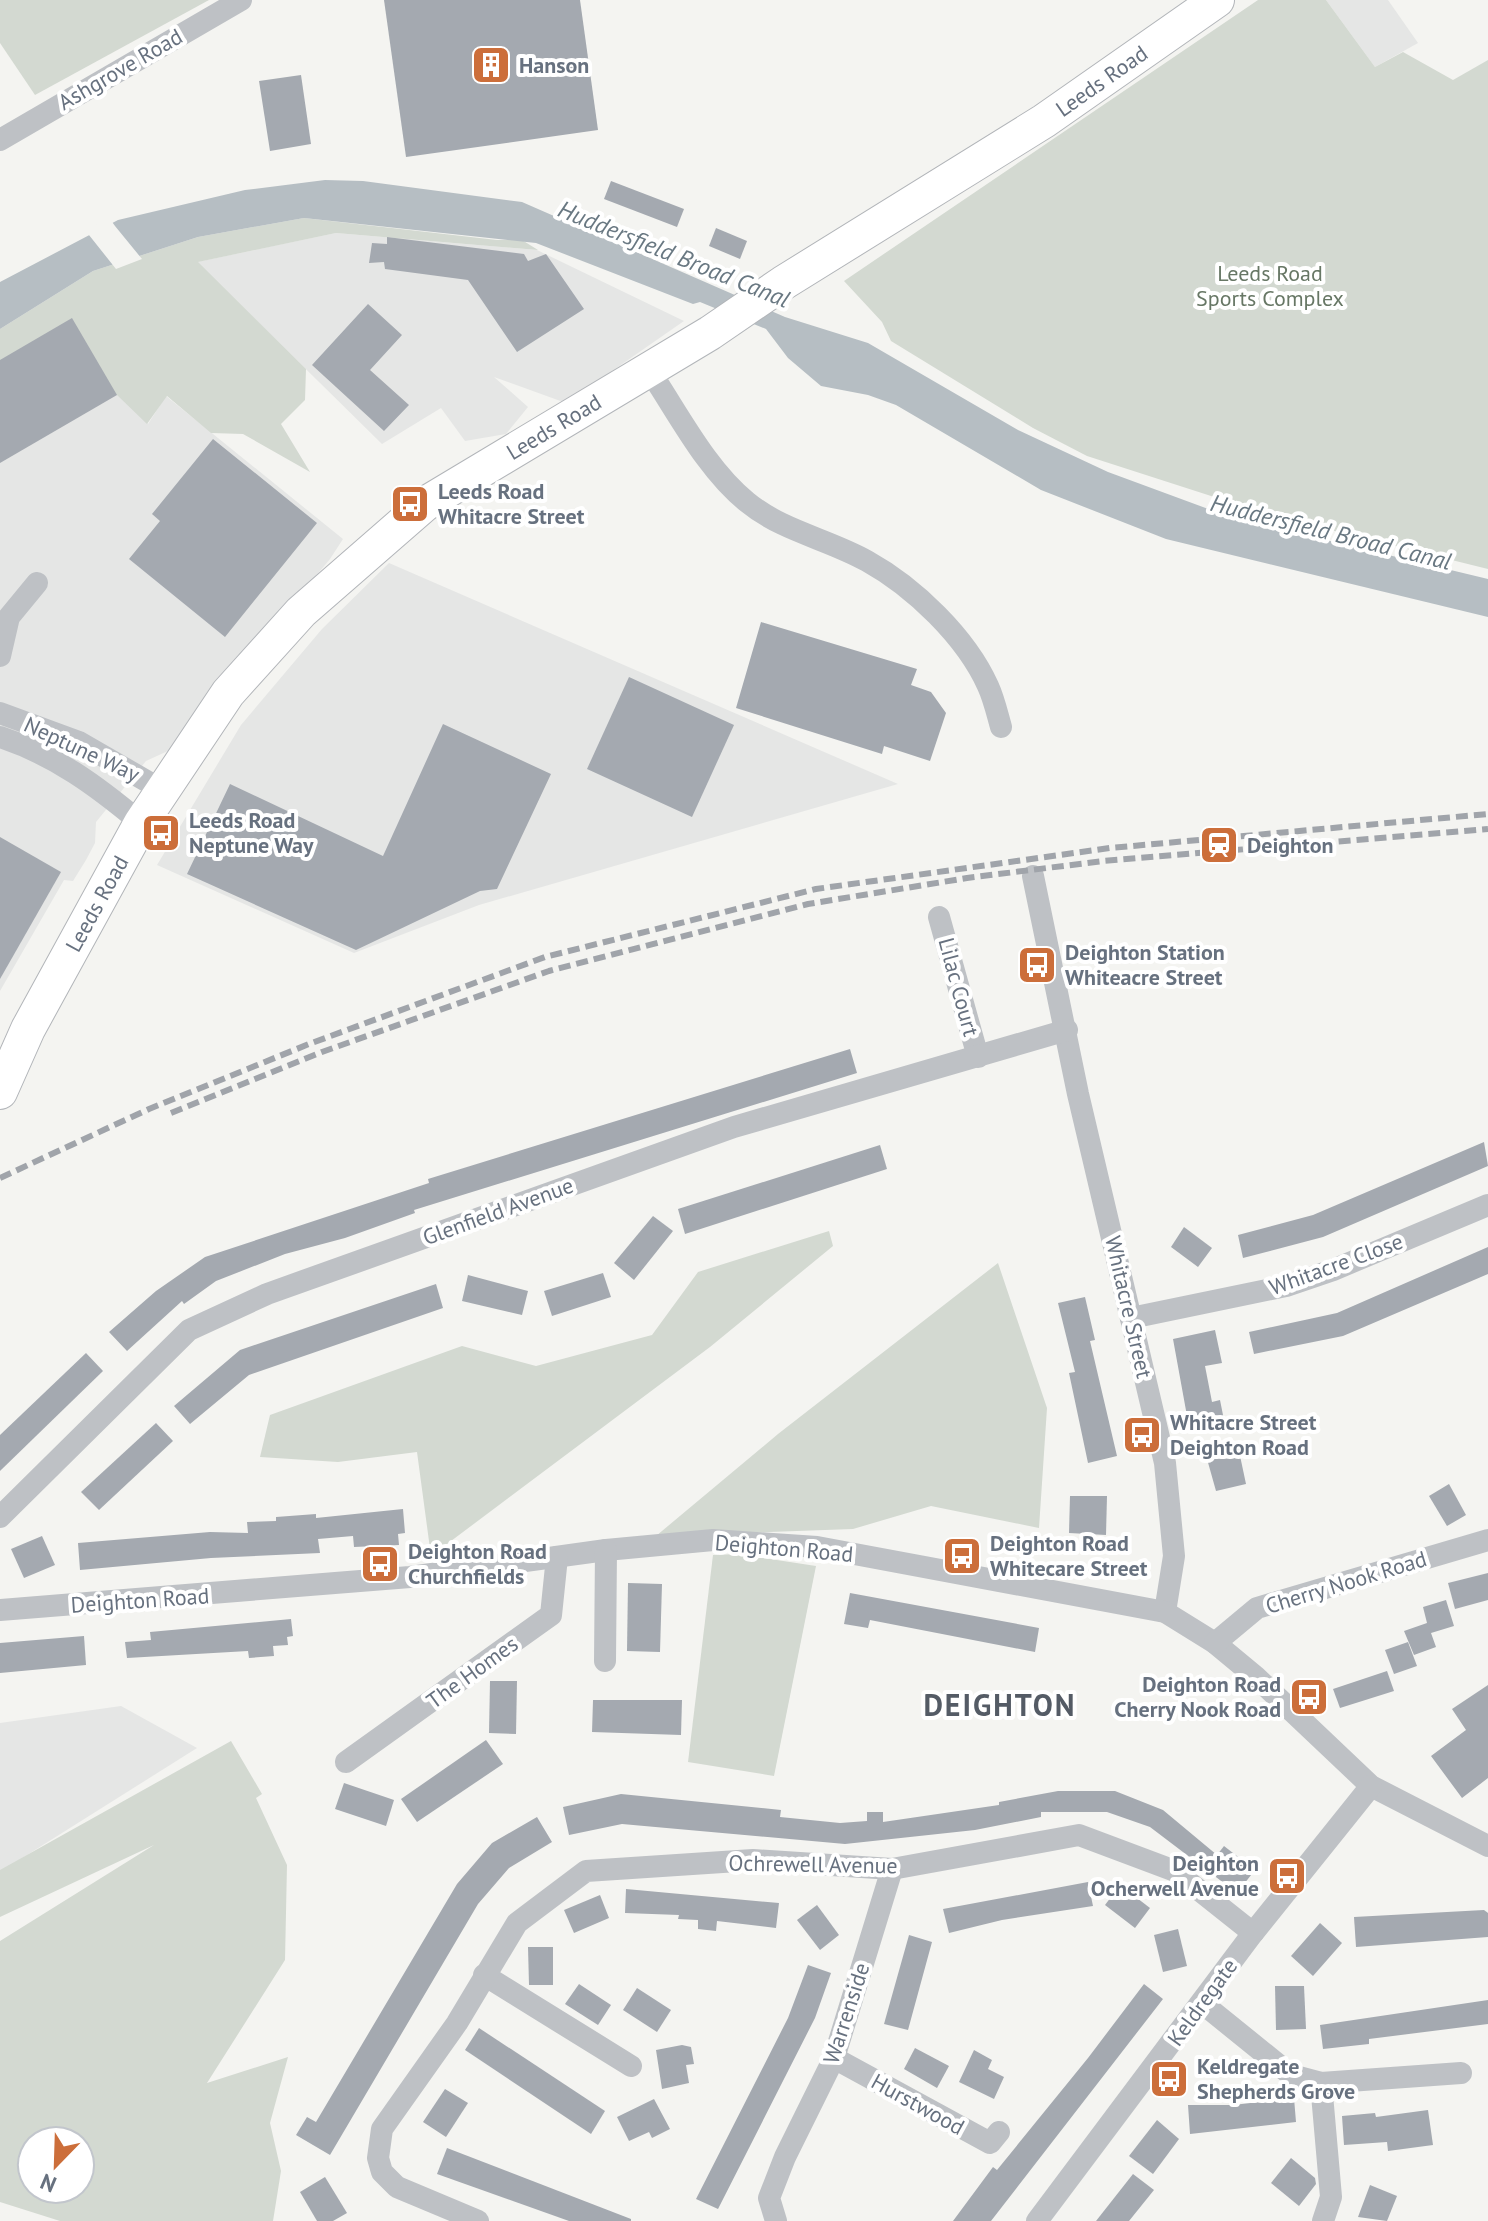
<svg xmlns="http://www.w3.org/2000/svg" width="1488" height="2221" font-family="'PT Sans',sans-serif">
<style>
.built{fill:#e5e6e5}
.green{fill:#d3d9d1;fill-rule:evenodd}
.water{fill:#b6bec3}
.pier{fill:#f4f4f1}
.building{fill:#a4a9b0}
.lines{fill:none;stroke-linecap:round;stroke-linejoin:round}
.primary-casing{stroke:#b2b5b9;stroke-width:36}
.street{stroke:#bec1c5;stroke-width:22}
.primary{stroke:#fff;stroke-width:34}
.rail{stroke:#a0a4aa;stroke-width:6;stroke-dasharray:12 6;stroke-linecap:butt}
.labels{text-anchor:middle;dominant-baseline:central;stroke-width:8;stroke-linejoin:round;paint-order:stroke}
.poi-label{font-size:22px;font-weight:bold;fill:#67717f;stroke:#fff;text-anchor:start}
.street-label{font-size:22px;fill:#67717f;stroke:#fff}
.park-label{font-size:22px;fill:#677765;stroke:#fff}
.water-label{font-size:24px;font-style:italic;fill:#697882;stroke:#fff}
.district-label{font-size:30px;font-weight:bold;letter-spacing:2px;fill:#545b65;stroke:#fff}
</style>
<rect width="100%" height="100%" fill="#f4f4f1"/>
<g class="built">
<polygon points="1326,0 1388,0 1418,43 1375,67"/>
<polygon points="336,233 537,250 684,321 566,403 494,377 528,407 506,434 465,441 441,408 382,444 197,262"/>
<polygon points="72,318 148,424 166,396 343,539 330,559 170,750 146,761 96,822 95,843 86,860 73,881 64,880 0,991 0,360"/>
<polygon points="389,563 898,784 479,905 354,953 157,865 241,725 322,629"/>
<polygon points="121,1706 197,1748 0,1872 0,1723"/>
</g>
<g class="green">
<polygon points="0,0 209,0 35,95 0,43"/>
<polygon points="1258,0 1326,0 1375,67 1403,52 1453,80 1488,60 1488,569 1270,515 1087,456 1033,428 891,341 882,322 844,281"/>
<polygon points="304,218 497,240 522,240 538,250 336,233 198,262 306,369 305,400 281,424 310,472 243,434 211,433 167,396 147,424 117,395 0,360 0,329 93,271 198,237"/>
<polygon points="829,1231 833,1246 710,1347 431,1556 417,1452 338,1462 260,1457 270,1415 462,1346 536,1366 652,1335 698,1272"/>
<polygon points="998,1263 1047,1408 1039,1528 931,1506 853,1529 656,1536 778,1434"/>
<polygon points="738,1554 816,1566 774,1776 688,1762 713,1555"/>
<path d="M231,1741L262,1794L256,1798L287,1865L285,1960L207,2083L288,2057L270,2123L281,2171L273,2221H60L0,2202V1941L154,1845L0,1917V1870ZM32,2141H80V2189H32Z"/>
</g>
<polygon class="water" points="325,180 363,181 522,202 785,317 868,343 1018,430 1108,472 1230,517 1488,579 1488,617 1166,539 1041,490 896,405 868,395 821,386 788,358 766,329 700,302 693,304 536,243 304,218 198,237 93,271 0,329 0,282 118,220 245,190"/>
<polygon class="pier" points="110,219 115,226 142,259 116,269 85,230"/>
<g class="building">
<polygon points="384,0 580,0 598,130 406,157"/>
<polygon points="301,75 311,144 270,151 259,81"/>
<polygon points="611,181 684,209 677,227 604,199"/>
<polygon points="716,228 747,241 740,259 709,246"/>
<polygon points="387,237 524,254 528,261 546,254 584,309 517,352 468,280 385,269 384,262 369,263 372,243 387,244"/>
<polygon points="368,304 402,335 370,370 409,405 384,431 312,365"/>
<polygon points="72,318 117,395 0,463 0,360"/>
<polygon points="213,439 317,523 225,637 129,559 160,521 152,514"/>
<polygon points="761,622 917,669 911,685 931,692 946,713 930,761 884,746 882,754 736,708"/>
<polygon points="629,677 734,725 692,817 587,769"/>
<polygon points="443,724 551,774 497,889 480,891 356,950 187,874 230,784 383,856"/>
<polygon points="0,837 61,872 0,979"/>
<polygon points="850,1049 857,1073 414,1210 415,1213 345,1238 285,1254 216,1281 184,1304 182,1301 127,1351 109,1332 156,1291 205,1257 429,1183 428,1179"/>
<polygon points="1484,1142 1488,1166 1323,1237 1243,1258 1238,1235 1313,1215"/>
<polygon points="880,1145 887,1169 685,1234 678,1209"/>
<polygon points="653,1216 673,1231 634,1280 614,1263"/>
<polygon points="1184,1227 1212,1248 1198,1267 1171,1247"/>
<polygon points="1488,1247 1488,1274 1343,1336 1254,1354 1249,1332 1337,1313"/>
<polygon points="603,1273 611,1297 552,1316 544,1291"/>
<polygon points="468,1275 528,1291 522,1315 462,1301"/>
<polygon points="436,1284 443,1308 249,1375 190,1424 174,1406 240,1350"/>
<polygon points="1085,1297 1095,1340 1090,1341 1117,1456 1088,1463 1069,1373 1075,1372 1058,1303"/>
<polygon points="1215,1330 1222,1363 1205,1366 1212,1402 1220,1400 1224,1420 1189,1427 1173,1339"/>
<polygon points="86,1353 103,1371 0,1471 0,1435"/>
<polygon points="156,1423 173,1441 99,1510 81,1492"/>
<polygon points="1239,1451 1246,1484 1216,1491 1207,1459"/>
<polygon points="1449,1484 1466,1515 1447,1526 1429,1496"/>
<polygon points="1070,1496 1107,1496 1106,1535 1069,1533"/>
<polygon points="403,1509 405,1533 398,1534 399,1545 354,1547 353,1536 318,1539 320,1553 211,1558 80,1570 78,1543 210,1532 248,1533 247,1522 276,1521 276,1517 316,1514 316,1518"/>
<polygon points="42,1536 55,1565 24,1578 11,1549"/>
<polygon points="1488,1573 1488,1600 1455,1609 1448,1583"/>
<polygon points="628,1583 662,1584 660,1652 627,1651"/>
<polygon points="850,1593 1039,1628 1035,1652 870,1620 868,1628 844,1624"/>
<polygon points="1446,1600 1454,1626 1431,1633 1436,1647 1414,1655 1404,1631 1427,1623 1423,1607"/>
<polygon points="291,1619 293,1636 287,1637 288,1645 273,1646 274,1656 249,1658 248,1651 127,1658 125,1642 151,1640 150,1632"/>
<polygon points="84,1636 86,1665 0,1673 0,1643"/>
<polygon points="1408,1642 1417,1666 1394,1674 1385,1650"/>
<polygon points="1387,1671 1394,1691 1340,1708 1333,1689"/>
<polygon points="490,1681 517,1681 516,1734 489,1733"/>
<polygon points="1488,1685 1488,1778 1462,1798 1431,1756 1466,1730 1452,1709"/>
<polygon points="593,1700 682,1700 681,1735 592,1732"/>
<polygon points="486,1740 503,1764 417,1822 401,1799"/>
<polygon points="344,1783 394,1800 386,1826 335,1809"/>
<polygon points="1058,1791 1115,1791 1163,1810 1217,1855 1224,1846 1255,1870 1237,1893 1150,1827 1107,1812 1041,1812 1041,1817 975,1830 845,1844 622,1824 569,1835 563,1807 621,1794 781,1810 780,1817 840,1823 867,1821 867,1812 883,1812 883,1822 999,1805 999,1802"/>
<polygon points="537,1817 552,1842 509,1868 478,1904 330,2155 296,2135 307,2117 316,2122 457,1884 492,1843"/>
<polygon points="1088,1882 1093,1906 1002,1920 949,1933 943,1909"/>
<polygon points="1120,1885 1150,1908 1135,1928 1105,1905"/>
<polygon points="626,1889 779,1903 776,1928 717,1921 716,1931 698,1929 698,1920 678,1919 679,1915 625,1913"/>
<polygon points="600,1895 609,1918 574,1933 564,1910"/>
<polygon points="817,1905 839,1935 820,1950 797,1920"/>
<polygon points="1484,1910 1488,1913 1488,1937 1356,1947 1354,1917"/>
<polygon points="1320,1923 1342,1943 1313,1976 1291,1956"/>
<polygon points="1178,1929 1187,1966 1163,1972 1154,1935"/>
<polygon points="909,1935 932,1942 908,2030 884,2024"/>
<polygon points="528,1947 553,1947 553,1985 529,1985"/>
<polygon points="808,1965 831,1973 815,2018 718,2209 696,2199 788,2018"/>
<polygon points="579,1984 611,2005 598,2025 565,2004"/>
<polygon points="1144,1984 1163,1999 991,2221 953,2221 993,2167 997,2170 1088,2058"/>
<polygon points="1275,1986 1304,1986 1306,2029 1276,2030"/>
<polygon points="637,1988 671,2010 657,2032 623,2010"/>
<polygon points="1488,2000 1488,2024 1369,2039 1369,2044 1323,2049 1320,2025"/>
<polygon points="479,2028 605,2111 591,2134 465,2050"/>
<polygon points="682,2045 691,2047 694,2064 686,2065 689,2083 662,2089 656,2050"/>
<polygon points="915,2048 949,2066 937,2088 904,2069"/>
<polygon points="974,2050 992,2060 988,2069 1004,2077 994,2099 959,2082"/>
<polygon points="445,2089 468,2103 446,2137 423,2122"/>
<polygon points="1294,2098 1296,2122 1190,2134 1188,2105 1233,2105"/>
<polygon points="654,2099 670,2129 652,2138 649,2132 629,2141 617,2117"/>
<polygon points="1428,2110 1433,2145 1388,2151 1387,2142 1344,2145 1342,2116 1375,2113 1376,2117"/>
<polygon points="1157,2120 1179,2139 1153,2174 1129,2156"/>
<polygon points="447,2148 631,2219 631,2221 569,2221 437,2174"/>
<polygon points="1291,2158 1315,2178 1316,2184 1299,2206 1271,2183"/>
<polygon points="1133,2174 1154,2190 1129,2221 1096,2221"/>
<polygon points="325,2177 347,2213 333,2221 317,2221 300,2192"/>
<polygon points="1370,2185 1397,2196 1387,2221 1358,2217"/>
</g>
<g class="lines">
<g class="primary-casing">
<g id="primary">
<path id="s1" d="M0,1092L28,1029L141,823L228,693L301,612L425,504L710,333L783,283L1044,121L1217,0"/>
</g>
</g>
<g class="street">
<polyline points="0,140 241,0"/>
<path d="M649,370C678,413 706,469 747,502C782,531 828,539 867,561C914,587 966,637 988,686C994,699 997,713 1001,727"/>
<polyline points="0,656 9,617 37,583"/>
<polyline points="0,713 79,742 162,790"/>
<path d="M0,737C55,755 97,786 141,823"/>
<polyline points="1033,876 1078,1094 1165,1463 1174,1556 1165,1612"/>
<polyline points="939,917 978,1057"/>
<polyline points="1131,1318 1286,1286 1333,1270 1488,1205"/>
<polyline points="0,1517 189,1330 267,1294 734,1127 1067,1030"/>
<polyline points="0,1610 410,1577 606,1550 713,1540 817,1547 1165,1612 1215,1643 1256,1677 1371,1786 1488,1846"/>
<polyline points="1215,1643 1257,1608 1488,1540"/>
<polyline points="605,1661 606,1550"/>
<polyline points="346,1762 551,1615 557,1557"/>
<polyline points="484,1975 631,2066"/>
<polyline points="1202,2003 1291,2075 1321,2083 1331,2197 1323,2221"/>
<polyline points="834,2058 990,2143 999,2132"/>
<polyline points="1321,2083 1461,2073"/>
<polyline points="478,2221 397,2187 382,2172 378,2158 382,2129 457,2023 517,1923 586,1871 753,1860 892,1869 1079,1835 1175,1871 1253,1933"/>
<polyline points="776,2221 769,2198 785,2157 834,2058 892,1869"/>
<polyline points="1037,2221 1253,1933 1371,1786"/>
</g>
<use href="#primary" class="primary"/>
<g class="rail">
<polyline points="171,1113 322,1052 549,971 808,904 967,878 1103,861 1488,829"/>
<polyline points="0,1178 149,1109 309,1044 545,957 816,889 1110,848 1488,814"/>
</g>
</g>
<defs>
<g id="building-square" transform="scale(2)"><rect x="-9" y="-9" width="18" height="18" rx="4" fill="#cc6e3a" stroke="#fff"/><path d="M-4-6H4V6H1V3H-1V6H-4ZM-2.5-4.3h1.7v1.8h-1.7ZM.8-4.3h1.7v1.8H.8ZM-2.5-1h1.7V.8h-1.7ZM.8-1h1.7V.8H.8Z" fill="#fff"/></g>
<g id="bus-square" transform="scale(2)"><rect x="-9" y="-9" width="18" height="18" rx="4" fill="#cc6e3a" stroke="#fff"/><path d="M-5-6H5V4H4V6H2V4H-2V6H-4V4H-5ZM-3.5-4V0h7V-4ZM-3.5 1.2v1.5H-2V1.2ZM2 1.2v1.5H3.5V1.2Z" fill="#fff"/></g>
<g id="station-square" transform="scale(2)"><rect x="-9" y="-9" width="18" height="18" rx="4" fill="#cc6e3a" stroke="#fff"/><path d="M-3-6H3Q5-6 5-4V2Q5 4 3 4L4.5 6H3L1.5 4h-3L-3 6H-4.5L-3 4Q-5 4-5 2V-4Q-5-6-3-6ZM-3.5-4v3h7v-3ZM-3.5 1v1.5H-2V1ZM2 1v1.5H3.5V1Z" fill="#fff"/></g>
</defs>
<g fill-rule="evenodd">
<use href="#building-square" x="491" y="65"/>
<use href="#bus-square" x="410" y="504"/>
<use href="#bus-square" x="161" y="833"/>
<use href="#station-square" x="1219" y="845"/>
<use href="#bus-square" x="1037" y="965"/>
<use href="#bus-square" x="1142" y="1435"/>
<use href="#bus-square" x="962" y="1556"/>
<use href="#bus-square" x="380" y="1564"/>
<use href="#bus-square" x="1309" y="1697"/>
<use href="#bus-square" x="1287" y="1876"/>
<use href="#bus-square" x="1169" y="2079"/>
</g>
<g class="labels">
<g class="poi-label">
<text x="519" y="65">Hanson</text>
<text x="438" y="491">Leeds Road<tspan x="438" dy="25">Whitacre Street</tspan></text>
<text x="189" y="820">Leeds Road<tspan x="189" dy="25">Neptune Way</tspan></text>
<text x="1247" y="845">Deighton</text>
<text x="1065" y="952">Deighton Station<tspan x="1065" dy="25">Whiteacre Street</tspan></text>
<text x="1170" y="1422">Whitacre Street<tspan x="1170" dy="25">Deighton Road</tspan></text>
<text x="990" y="1543">Deighton Road<tspan x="990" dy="25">Whitecare Street</tspan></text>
<text x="408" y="1551">Deighton Road<tspan x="408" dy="25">Churchfields</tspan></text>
<text x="1281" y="1684" text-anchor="end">Deighton Road<tspan x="1281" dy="25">Cherry Nook Road</tspan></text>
<text x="1259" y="1863" text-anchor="end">Deighton<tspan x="1259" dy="25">Ocherwell Avenue</tspan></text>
<text x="1197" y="2066">Keldregate<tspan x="1197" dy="25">Shepherds Grove</tspan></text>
</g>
<g class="street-label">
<text transform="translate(120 69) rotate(-30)">Ashgrove Road</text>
<text stroke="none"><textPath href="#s1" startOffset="1532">Leeds Road</textPath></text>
<text stroke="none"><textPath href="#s1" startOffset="884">Leeds Road</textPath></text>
<text transform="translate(82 749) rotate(25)">Neptune Way</text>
<text stroke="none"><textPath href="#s1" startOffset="212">Leeds Road</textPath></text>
<text transform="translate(959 987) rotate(75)">Lilac Court</text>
<text transform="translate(498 1211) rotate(-20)">Glenfield Avenue</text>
<text transform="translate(1336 1264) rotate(-20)">Whitacre Close</text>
<text transform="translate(1129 1307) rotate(77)">Whitacre Street</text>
<text transform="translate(784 1548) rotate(5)">Deighton Road</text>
<text transform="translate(1346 1582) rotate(-17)">Cherry Nook Road</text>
<text transform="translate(140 1600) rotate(-4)">Deighton Road</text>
<text transform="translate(472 1672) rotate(-36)">The Homes</text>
<text transform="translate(813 1864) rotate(1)">Ochrewell Avenue</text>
<text transform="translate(1202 2002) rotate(-54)">Keldregate</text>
<text transform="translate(846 2013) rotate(-72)">Warrenside</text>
<text transform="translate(918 2104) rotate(29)">Hurstwood</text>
</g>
<g class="park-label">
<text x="1270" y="273">Leeds Road<tspan x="1270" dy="25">Sports Complex</tspan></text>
</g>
<g class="water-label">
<text transform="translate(674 254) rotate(22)">Huddersfield Broad Canal</text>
<text transform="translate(1331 532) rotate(14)">Huddersfield Broad Canal</text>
</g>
<g class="district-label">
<text x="1000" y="1704">DEIGHTON</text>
</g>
</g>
<g transform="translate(56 2165) rotate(203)"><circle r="38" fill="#ffffff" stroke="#c2c6cc" stroke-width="2"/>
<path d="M0-6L14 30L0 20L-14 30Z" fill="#cc6e3a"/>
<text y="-12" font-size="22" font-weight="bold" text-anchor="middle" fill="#67717f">N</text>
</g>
</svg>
